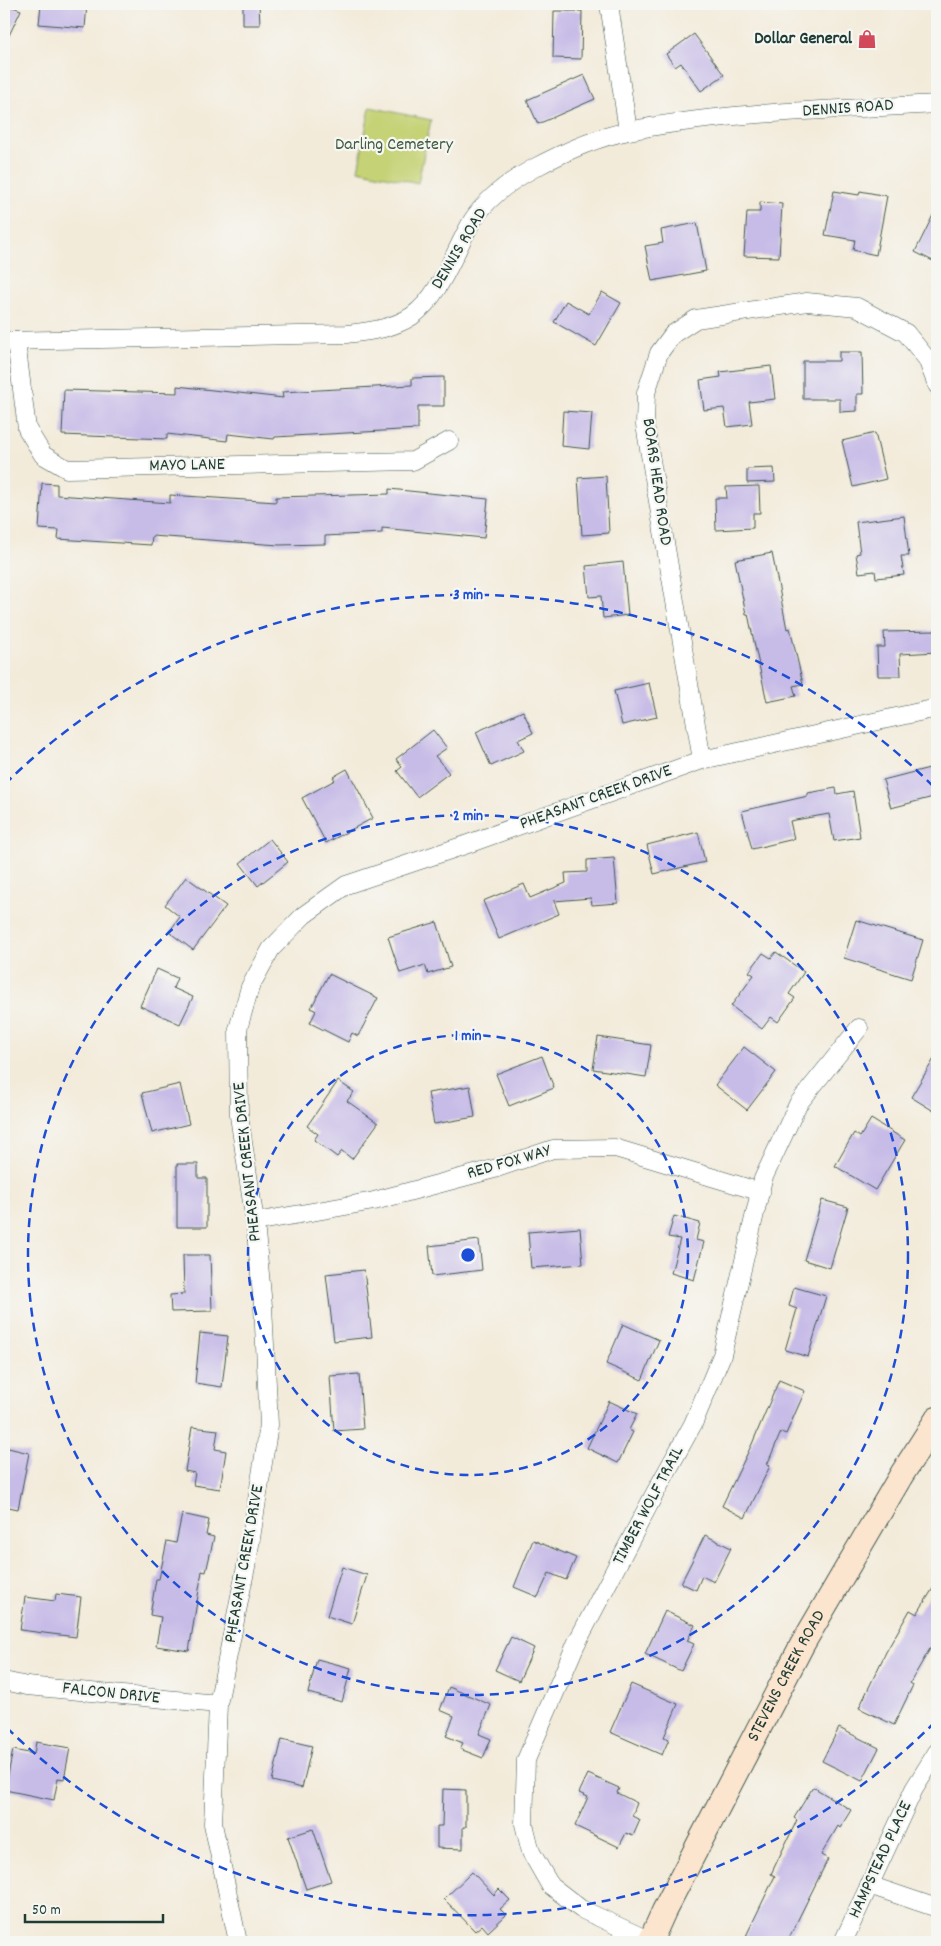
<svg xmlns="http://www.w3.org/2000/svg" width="941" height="1946" font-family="Dekko,sans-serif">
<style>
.green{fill:#c5d274;stroke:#728854}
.building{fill:#c7bce7}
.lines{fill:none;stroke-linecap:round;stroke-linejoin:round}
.street-casing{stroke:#3f574d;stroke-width:19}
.secondary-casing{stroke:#3f574d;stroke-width:26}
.street{stroke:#fff;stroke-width:18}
.secondary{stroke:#fce5cf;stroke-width:24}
.ring{fill:none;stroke:#1d4ed8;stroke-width:2.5;stroke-dasharray:9 6}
.labels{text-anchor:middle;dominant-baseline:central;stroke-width:4.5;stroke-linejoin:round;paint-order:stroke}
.poi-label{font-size:18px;font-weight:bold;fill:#1f3d34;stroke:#f6f6f2;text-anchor:end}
.street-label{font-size:18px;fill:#1f3d34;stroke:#f6f6f2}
.park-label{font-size:18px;fill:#405b41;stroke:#f6f6f2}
.centre{fill:#1d4ed8;stroke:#f6f6f2;stroke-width:2.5}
.ring-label{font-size:15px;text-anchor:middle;font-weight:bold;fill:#1d4ed8;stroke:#f6f6f2;stroke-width:4.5;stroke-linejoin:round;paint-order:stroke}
</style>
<rect width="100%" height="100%" fill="#f6f6f2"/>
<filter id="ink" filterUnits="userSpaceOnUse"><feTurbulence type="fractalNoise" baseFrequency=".02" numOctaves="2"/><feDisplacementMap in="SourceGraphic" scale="10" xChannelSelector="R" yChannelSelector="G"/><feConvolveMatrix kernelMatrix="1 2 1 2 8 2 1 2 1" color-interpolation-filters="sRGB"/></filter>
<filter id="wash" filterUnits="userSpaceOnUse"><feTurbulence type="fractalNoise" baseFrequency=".0096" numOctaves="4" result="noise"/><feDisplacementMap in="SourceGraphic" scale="20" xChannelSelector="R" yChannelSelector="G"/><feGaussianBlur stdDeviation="1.12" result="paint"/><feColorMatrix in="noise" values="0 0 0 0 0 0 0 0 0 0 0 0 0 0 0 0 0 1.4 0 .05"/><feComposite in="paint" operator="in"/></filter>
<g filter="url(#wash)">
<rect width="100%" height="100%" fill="#f3ebda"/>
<polygon class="green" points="370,107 431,120 418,183 358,170"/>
<g id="blocks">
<g class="building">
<polygon points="4,4 21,10 4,46"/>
<polygon points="41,4 87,4 85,28 39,24"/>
<polygon points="243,4 259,4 260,25 243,25"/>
<polygon points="554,11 582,11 581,59 553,58"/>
<polygon points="694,34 724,75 701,91 681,63 675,67 666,54"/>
<polygon points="584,75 595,99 538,124 527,100"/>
<polygon points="834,191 859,195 860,191 887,196 876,255 853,250 855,240 825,235"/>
<polygon points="760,202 782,204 779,257 744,256 747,212 760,212"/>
<polygon points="937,207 937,263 915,252"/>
<polygon points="697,223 706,271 652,281 645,246 663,243 661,230"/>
<polygon points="602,292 621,303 596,346 554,322 566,301 589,314"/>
<polygon points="839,352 862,352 863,394 857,394 857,411 840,412 840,399 803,399 803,361 839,361"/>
<polygon points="771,366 775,399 749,402 752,424 727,427 724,408 704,410 700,380 721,377 720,372"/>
<polygon points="444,377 444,406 418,406 418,429 275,437 274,439 228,434 227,441 167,434 167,439 62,435 64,390 177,393 177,386 283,398 282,392 412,385 412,378"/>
<polygon points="563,411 592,413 589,449 561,446"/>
<polygon points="875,433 886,479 853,487 842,441"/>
<polygon points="774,468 775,482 747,483 747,469"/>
<polygon points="606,476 609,533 582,535 578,478"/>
<polygon points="42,483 57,484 57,495 170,503 170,495 276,502 276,497 389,494 389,489 488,499 484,538 382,528 382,533 325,536 325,544 279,545 152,536 151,545 58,539 59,530 39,529"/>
<polygon points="759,486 760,513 753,513 753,528 716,530 715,498 727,498 726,487"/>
<polygon points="904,516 909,556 901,556 904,575 876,578 875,571 859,573 856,554 860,553 856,522"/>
<polygon points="772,553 787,629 790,628 803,684 793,686 796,696 767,702 748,614 746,614 735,560"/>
<polygon points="623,562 628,615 603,618 601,596 589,597 586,566"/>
<polygon points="937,631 937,652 900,654 901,676 878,676 877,647 885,647 884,632"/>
<polygon points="649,683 657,717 622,725 614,691"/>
<polygon points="523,711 533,733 518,740 524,751 491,766 476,732"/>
<polygon points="433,730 447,748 435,756 449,773 417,797 397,771 402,767 396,759"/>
<polygon points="937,766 937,796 891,808 883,780"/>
<polygon points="347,769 373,818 326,843 302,798 335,780 333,777"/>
<polygon points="836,788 837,794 853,791 860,837 834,841 829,814 790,821 794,839 752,849 742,811 808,796 808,793"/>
<polygon points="698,832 705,862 654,874 647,845"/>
<polygon points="270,839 288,862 258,886 240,863"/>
<polygon points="614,858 618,903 592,905 591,898 554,901 559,914 499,939 483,901 524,884 530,898 566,883 565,873 587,872 587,860"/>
<polygon points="186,877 226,906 193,950 169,932 180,917 165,905"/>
<polygon points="856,920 923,940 911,979 844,958"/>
<polygon points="437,922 451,967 428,974 425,965 400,973 388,937"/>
<polygon points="776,952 804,972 789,994 795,998 778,1022 771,1017 762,1029 731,1006 754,975 749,972 763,953 771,958"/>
<polygon points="157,969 177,978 173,988 193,997 180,1024 140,1006"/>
<polygon points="329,974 378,998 358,1036 352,1033 348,1042 310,1023 316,1011 311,1008"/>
<polygon points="598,1037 651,1045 646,1077 593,1069"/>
<polygon points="744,1047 776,1072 747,1110 715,1085"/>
<polygon points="937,1054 937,1113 911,1097"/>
<polygon points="542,1056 554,1088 509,1106 496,1074"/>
<polygon points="338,1081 354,1092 347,1101 378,1123 352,1159 342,1151 337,1157 314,1140 318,1134 307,1126"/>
<polygon points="180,1084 189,1124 152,1133 142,1093"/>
<polygon points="470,1086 475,1117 434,1124 428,1093"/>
<polygon points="871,1119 905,1140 875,1190 835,1166 854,1133 860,1137"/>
<polygon points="177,1164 198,1164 198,1178 207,1178 207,1227 177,1227"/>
<polygon points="822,1200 848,1207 830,1268 804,1260"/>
<polygon points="674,1216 700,1223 696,1240 704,1242 694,1280 671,1273 680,1239 668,1237"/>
<polygon points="580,1228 583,1264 531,1268 528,1232"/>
<polygon points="479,1240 482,1270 432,1276 429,1246"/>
<polygon points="183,1255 210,1255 212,1311 171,1312 170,1295 184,1294"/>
<polygon points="364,1270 372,1337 334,1341 326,1274"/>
<polygon points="794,1287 826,1296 808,1357 785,1350 797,1309 789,1306"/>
<polygon points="623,1324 659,1340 642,1380 606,1364"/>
<polygon points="200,1333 228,1336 222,1387 195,1383"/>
<polygon points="359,1374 363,1429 334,1431 330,1376"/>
<polygon points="779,1380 805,1391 786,1434 781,1432 767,1465 770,1466 745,1518 722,1506 752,1444"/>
<polygon points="609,1401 637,1414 629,1430 633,1432 618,1463 587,1448"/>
<polygon points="192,1427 218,1430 215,1449 226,1451 220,1489 193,1485 195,1473 185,1471"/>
<polygon points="4,1447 29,1453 18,1509 4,1506"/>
<polygon points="182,1514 209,1520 206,1535 214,1537 206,1572 202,1571 189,1651 156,1646 161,1617 150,1615 156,1579 159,1579 167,1541 176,1543"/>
<polygon points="705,1535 731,1548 714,1582 702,1576 696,1590 681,1583"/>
<polygon points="533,1540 576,1558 566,1580 549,1573 538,1597 514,1587"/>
<polygon points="342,1567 367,1575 352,1624 327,1616"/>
<polygon points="937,1582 937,1650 931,1647 910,1683 913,1685 894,1725 859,1708 886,1652 910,1610 917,1614"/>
<polygon points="56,1594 81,1597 76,1637 20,1630 25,1597 55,1601"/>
<polygon points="665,1611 695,1625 687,1641 694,1644 681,1671 645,1654"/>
<polygon points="511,1637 534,1648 519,1681 495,1670"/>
<polygon points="317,1659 351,1668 342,1702 308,1693"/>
<polygon points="631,1684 678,1704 664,1737 669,1739 662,1755 610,1732"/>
<polygon points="449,1687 491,1705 479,1734 491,1739 483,1758 460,1749 463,1743 446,1736 454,1716 440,1710"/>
<polygon points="839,1728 879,1748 862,1781 822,1761"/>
<polygon points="282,1739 312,1746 302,1788 272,1781"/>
<polygon points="36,1742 70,1748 64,1779 58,1778 54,1800 5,1790 13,1750 34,1754"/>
<polygon points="588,1774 619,1788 617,1793 637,1803 632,1816 640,1820 633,1836 626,1833 619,1847 575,1826 588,1797 579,1793"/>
<polygon points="813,1787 851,1810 840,1828 838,1826 821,1855 828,1859 787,1942 758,1942 746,1936 775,1876 771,1874 797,1820 794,1818"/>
<polygon points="443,1789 466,1790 466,1827 463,1827 463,1849 437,1848 437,1826 442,1826"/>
<polygon points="313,1829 331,1881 306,1889 288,1837"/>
<polygon points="472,1872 494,1895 499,1889 510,1900 500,1909 506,1915 488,1932 482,1925 475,1931 444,1899"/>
</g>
</g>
</g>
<g filter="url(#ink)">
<use href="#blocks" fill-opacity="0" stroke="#3f574d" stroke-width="1"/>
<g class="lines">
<g class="street-casing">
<g id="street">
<polyline points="609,4 628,131"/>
<path d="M4,341L347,334C370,331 392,329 412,316C440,297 455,250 472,221C487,198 510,181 534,168C562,153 598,137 629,131C728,111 836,110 937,104"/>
<polyline points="16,341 27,429 43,455 67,469 413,461 449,441"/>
<polyline points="702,760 645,425 646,393 659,353 673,334 696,319 807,302 857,307 906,333 927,359 937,385"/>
<polyline points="255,1222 374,1201 494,1169 553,1149 615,1148 761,1192"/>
<polyline points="4,1681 27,1686 218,1704"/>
<polyline points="869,1885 937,1908"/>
<polyline points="650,1941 581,1909 550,1885 531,1852 524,1824 526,1760 576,1644 655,1493 693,1424 722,1355 763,1179 798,1104 859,1028"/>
<polyline points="238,1942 213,1824 218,1704 248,1557 269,1425 263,1306 255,1222 239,1116 238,1029 250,987 271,949 304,915 346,885 465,845 702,760 937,708"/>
<polyline points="843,1942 914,1789 937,1752"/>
</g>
</g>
<g class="secondary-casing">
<g id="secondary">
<path id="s1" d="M650,1942L664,1911L802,1645L902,1474L937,1419"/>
</g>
</g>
<use href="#street" class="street"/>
<use href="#secondary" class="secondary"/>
</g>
</g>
<g class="ring">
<circle cx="468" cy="1255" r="220"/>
<circle cx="468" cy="1255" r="440"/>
<path d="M935 1722A661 661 0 0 1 5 1726M5 784A661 661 0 0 1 935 788"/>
</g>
<defs>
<g id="shop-bare" transform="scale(1.5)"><path d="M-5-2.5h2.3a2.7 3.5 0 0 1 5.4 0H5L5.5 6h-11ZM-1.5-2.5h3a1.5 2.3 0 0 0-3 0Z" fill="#d1495b" stroke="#f6f6f2" stroke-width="2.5" paint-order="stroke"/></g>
</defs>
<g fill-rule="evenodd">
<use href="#shop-bare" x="867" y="39"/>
</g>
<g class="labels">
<g class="poi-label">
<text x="852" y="39">Dollar General</text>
</g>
<g class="street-label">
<text transform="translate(848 109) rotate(-4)">DENNIS ROAD</text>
<text transform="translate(460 249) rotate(-59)">DENNIS ROAD</text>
<text transform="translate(187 466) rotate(-1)">MAYO LANE</text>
<text transform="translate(656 482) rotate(82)">BOARS HEAD ROAD</text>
<text transform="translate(596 798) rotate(-20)">PHEASANT CREEK DRIVE</text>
<text transform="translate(248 1162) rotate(-96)">PHEASANT CREEK DRIVE</text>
<text transform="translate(509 1163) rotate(-16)">RED FOX WAY</text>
<text transform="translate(649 1506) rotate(-62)">TIMBER WOLF TRAIL</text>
<text transform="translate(245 1564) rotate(-80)">PHEASANT CREEK DRIVE</text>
<text stroke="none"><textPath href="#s1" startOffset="299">STEVENS CREEK ROAD</textPath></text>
<text transform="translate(111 1694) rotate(6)">FALCON DRIVE</text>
<text transform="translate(881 1860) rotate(-65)">HAMPSTEAD PLACE</text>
</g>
<g class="park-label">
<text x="394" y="145">Darling Cemetery</text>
</g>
</g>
<circle cx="468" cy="1255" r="8" class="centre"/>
<g class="ring-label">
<text x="468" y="599">3 min</text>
<text x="468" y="820">2 min</text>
<text x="468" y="1040">1 min</text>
</g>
<rect width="941" height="1946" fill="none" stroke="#f6f6f2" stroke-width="20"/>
<path d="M25 1914v8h138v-8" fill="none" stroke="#1f3d34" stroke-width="2.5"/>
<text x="32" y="1914" font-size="15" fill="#1f3d34" stroke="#f6f6f2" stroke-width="4" paint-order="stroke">50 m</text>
</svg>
